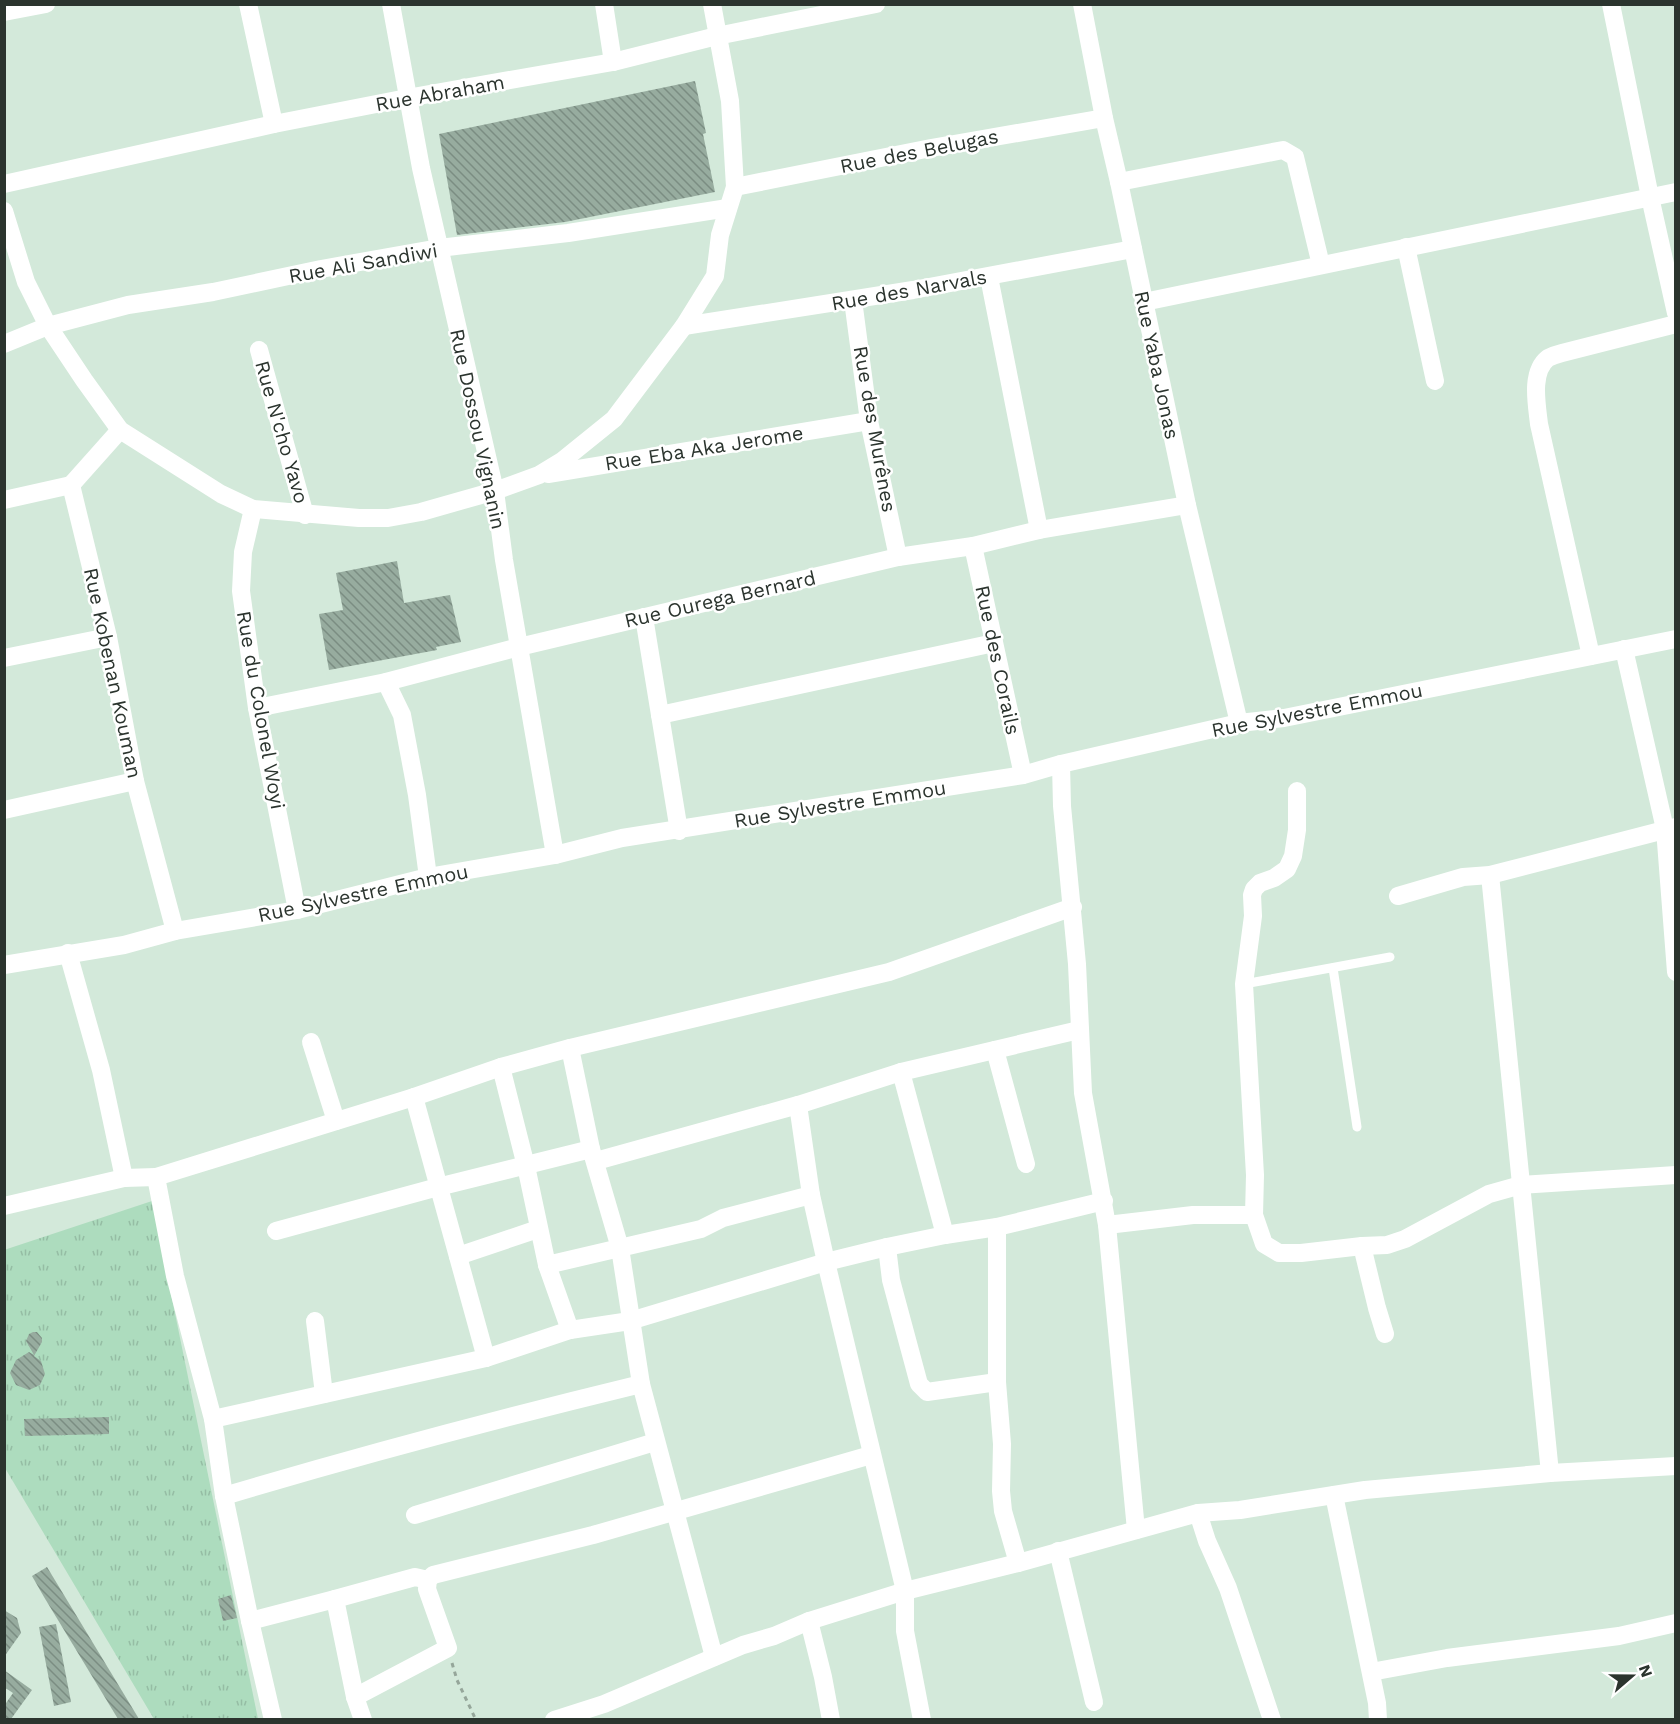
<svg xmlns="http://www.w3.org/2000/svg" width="1680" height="1724" font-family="'Work Sans',sans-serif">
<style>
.park{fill:url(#park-tufts)}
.building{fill:url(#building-back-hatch)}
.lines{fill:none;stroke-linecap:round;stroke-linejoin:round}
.path{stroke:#95a69a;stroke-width:3;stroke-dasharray:4.5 4.5;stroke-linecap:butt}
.service{stroke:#fff;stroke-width:9}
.minor{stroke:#fff;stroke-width:18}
.labels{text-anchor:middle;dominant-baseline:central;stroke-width:5;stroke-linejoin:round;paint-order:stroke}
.street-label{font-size:20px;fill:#2b342e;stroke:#fff}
</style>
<defs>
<pattern id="park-tufts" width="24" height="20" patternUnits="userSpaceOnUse" patternTransform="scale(1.5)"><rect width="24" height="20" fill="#addcbe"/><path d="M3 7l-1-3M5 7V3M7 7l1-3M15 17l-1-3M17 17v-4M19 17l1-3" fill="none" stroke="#95bda4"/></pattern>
<pattern id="building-back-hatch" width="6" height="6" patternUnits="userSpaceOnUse" patternTransform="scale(1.5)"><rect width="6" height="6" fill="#97ac9f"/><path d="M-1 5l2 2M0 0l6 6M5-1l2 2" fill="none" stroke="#7b8d82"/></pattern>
</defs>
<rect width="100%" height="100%" fill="#d3e9da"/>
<polygon class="park" points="152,1201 258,1719 154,1719 5,1468 4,1250"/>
<g class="building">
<polygon points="695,81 706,133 703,134 715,192 565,222 457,235 439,134"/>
<polygon points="397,561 404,603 450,595 461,642 436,647 437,650 329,670 319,614 343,610 336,573"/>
<polygon points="33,1332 37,1332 42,1338 42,1342 34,1356 41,1361 45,1374 40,1385 29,1390 16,1385 10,1373 16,1360 29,1352 34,1355 26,1341 29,1334"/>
<polygon points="109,1417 109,1434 25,1436 24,1419"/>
<polygon points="47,1567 139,1719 118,1719 44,1597 32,1576"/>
<polygon points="231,1595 237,1618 223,1621 218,1599"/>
<polygon points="4,1610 17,1618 21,1633 4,1657"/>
<polygon points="56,1624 71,1702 54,1706 39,1627"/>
<polygon points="4,1670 32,1690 11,1719 4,1719 4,1706 13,1693 4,1687"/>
</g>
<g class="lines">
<polyline class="path" points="452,1663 457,1680 476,1720"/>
<g class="service">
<polyline points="1333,968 1357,1127"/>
<polyline points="1244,984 1390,957"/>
</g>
<g class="minor">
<polyline points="248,4 274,124"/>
<polyline points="391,4 421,168 495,491 504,560 555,855"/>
<polyline points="604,4 613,62"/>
<polyline points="1082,4 1104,118 1119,182 1187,505 1239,723"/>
<polyline points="1611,4 1650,197 1676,313"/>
<polyline points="4,12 46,4"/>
<polyline points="1119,182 1283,150 1295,157 1321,265"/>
<polyline points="4,184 274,124 407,98 613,62 717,36 876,4"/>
<polyline points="735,187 931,148 1104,118"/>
<polyline points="4,211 26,282 48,326 84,380 120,430 221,494 253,509 359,518 388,518 421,512 495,491 539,475 562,461 614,419 684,326 715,276 720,235 735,187 730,101 712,4"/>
<polyline points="1406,247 1435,381"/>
<polyline points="989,277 1039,530"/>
<polyline points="853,300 869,421 898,557"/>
<polyline points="1144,302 1676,192"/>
<polyline points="684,326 913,290 1133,249"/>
<polyline points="4,344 48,326 128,305 213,292 321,269 439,248 568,233 728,208"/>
<polyline points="259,350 305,515"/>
<polyline points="120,430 71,485 108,637 135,781 175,931"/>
<polyline points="548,474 869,421"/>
<polyline points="4,500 71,485"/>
<polyline points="253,509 243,552 241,591 257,708 297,910"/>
<polyline points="973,546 1023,775"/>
<polyline points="644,617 679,831"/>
<polyline points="1624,649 1665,829 1676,972"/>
<path d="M1591,656L1539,424C1537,405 1530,372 1548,358C1552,356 1558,354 1562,353L1676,324"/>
<polyline points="4,658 108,637"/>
<polyline points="386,682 402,715 417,795 428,877"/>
<polyline points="257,708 386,682 519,647 898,557 973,546 1039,530 1187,505"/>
<polyline points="660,715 994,643"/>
<polyline points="1061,764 1062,806 1077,964 1083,1093 1107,1225 1136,1530"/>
<polyline points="4,810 135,781"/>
<polyline points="1490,875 1550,1473"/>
<polyline points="1398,896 1463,877 1490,875 1676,827"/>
<polyline points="68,953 101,1070 124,1178"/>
<polyline points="4,965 124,945 175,931 297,910 428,877 555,855 622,838 1023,775 1061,764 1239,723 1284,718 1676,639"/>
<polyline points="311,1042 336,1121"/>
<polyline points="570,1048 591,1149 620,1248 641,1384 714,1657"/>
<polyline points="995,1050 1026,1164"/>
<polyline points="501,1067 526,1166 547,1265 570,1330"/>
<polyline points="901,1072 945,1235"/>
<polyline points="414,1097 486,1358"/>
<polyline points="798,1105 811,1195 826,1262 905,1591 905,1631 922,1720"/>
<polyline points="596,1161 798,1105 901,1072 1079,1030"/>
<polyline points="4,1206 124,1178 156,1177"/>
<polyline points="1254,1215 1255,1175 1244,984 1253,916 1252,895 1254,889 1260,883 1274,878 1287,869 1293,856 1297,830 1297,791"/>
<polyline points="1107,1225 1193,1215 1254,1215 1264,1244 1279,1253 1301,1253 1362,1246 1387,1245 1405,1239 1489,1194 1521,1185 1676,1175"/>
<polyline points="997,1227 997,1382 1002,1444 1001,1491 1003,1511 1018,1563"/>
<polyline points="276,1231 438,1187 591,1149"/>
<polyline points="1362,1246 1377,1308 1385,1334"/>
<polyline points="887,1247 891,1280 919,1384 927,1392 997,1382"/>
<polyline points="458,1256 538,1229"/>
<polyline points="547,1265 701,1229 723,1218 811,1195"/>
<polyline points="315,1321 324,1394"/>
<polyline points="213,1419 486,1358 570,1330 630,1321 826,1262 887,1247 945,1235 997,1227 1104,1201"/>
<polyline points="1334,1495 1377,1703 1378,1720"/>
<path d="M224,1496C362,1455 501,1418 641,1384"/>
<polyline points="1198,1513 1207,1541 1228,1588 1272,1720"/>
<polyline points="415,1515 655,1442"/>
<polyline points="1058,1551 1094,1702"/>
<polyline points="335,1599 415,1577 428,1580"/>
<polyline points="250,1621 335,1599 355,1697 363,1720"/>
<polyline points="809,1621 823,1677 831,1720"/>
<polyline points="1371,1672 1447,1658 1619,1636 1676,1623"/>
<polyline points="355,1697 448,1648 427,1589 428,1580 433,1575 593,1535 871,1455"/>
<polyline points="273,1720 250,1621 224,1496 213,1419 175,1276 156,1177 414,1097 501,1067 570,1048 889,972 1073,907"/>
<polyline points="554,1720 604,1704 743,1645 774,1636 809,1621 905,1591 1018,1563 1198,1513 1240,1510 1365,1490 1550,1473 1676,1466"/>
</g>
</g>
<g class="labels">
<g class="street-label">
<text transform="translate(440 93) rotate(-10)">Rue Abraham</text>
<text transform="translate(919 151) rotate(-11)">Rue des Belugas</text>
<text transform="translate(363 263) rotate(-10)">Rue Ali Sandiwi</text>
<text transform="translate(909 290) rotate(-10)">Rue des Narvals</text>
<text transform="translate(1157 365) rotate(78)">Rue Yaba Jonas</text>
<text transform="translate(478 429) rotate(78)">Rue Dossou Vignanin</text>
<text transform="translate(875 429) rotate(80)">Rue des Murênes</text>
<text transform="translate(282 432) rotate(74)">Rue N'cho Yavo</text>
<text transform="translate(704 448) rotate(-9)">Rue Eba Aka Jerome</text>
<text transform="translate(720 599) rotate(-13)">Rue Ourega Bernard</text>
<text transform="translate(998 660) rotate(78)">Rue des Corails</text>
<text transform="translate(113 673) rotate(78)">Rue Kobenan Kouman</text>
<text transform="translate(261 710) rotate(80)">Rue du Colonel Woyi</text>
<text transform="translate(1317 710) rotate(-11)">Rue Sylvestre Emmou</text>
<text transform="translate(840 804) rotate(-9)">Rue Sylvestre Emmou</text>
<text transform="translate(363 893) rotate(-12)">Rue Sylvestre Emmou</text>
</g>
</g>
<rect width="1680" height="1724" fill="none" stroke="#2b342e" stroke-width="12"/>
<g transform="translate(1632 1676) rotate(70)" stroke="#ffffff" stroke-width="4.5" paint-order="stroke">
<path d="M0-4.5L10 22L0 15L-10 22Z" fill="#2b342e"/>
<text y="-9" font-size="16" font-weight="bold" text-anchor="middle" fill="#2b342e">N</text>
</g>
</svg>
